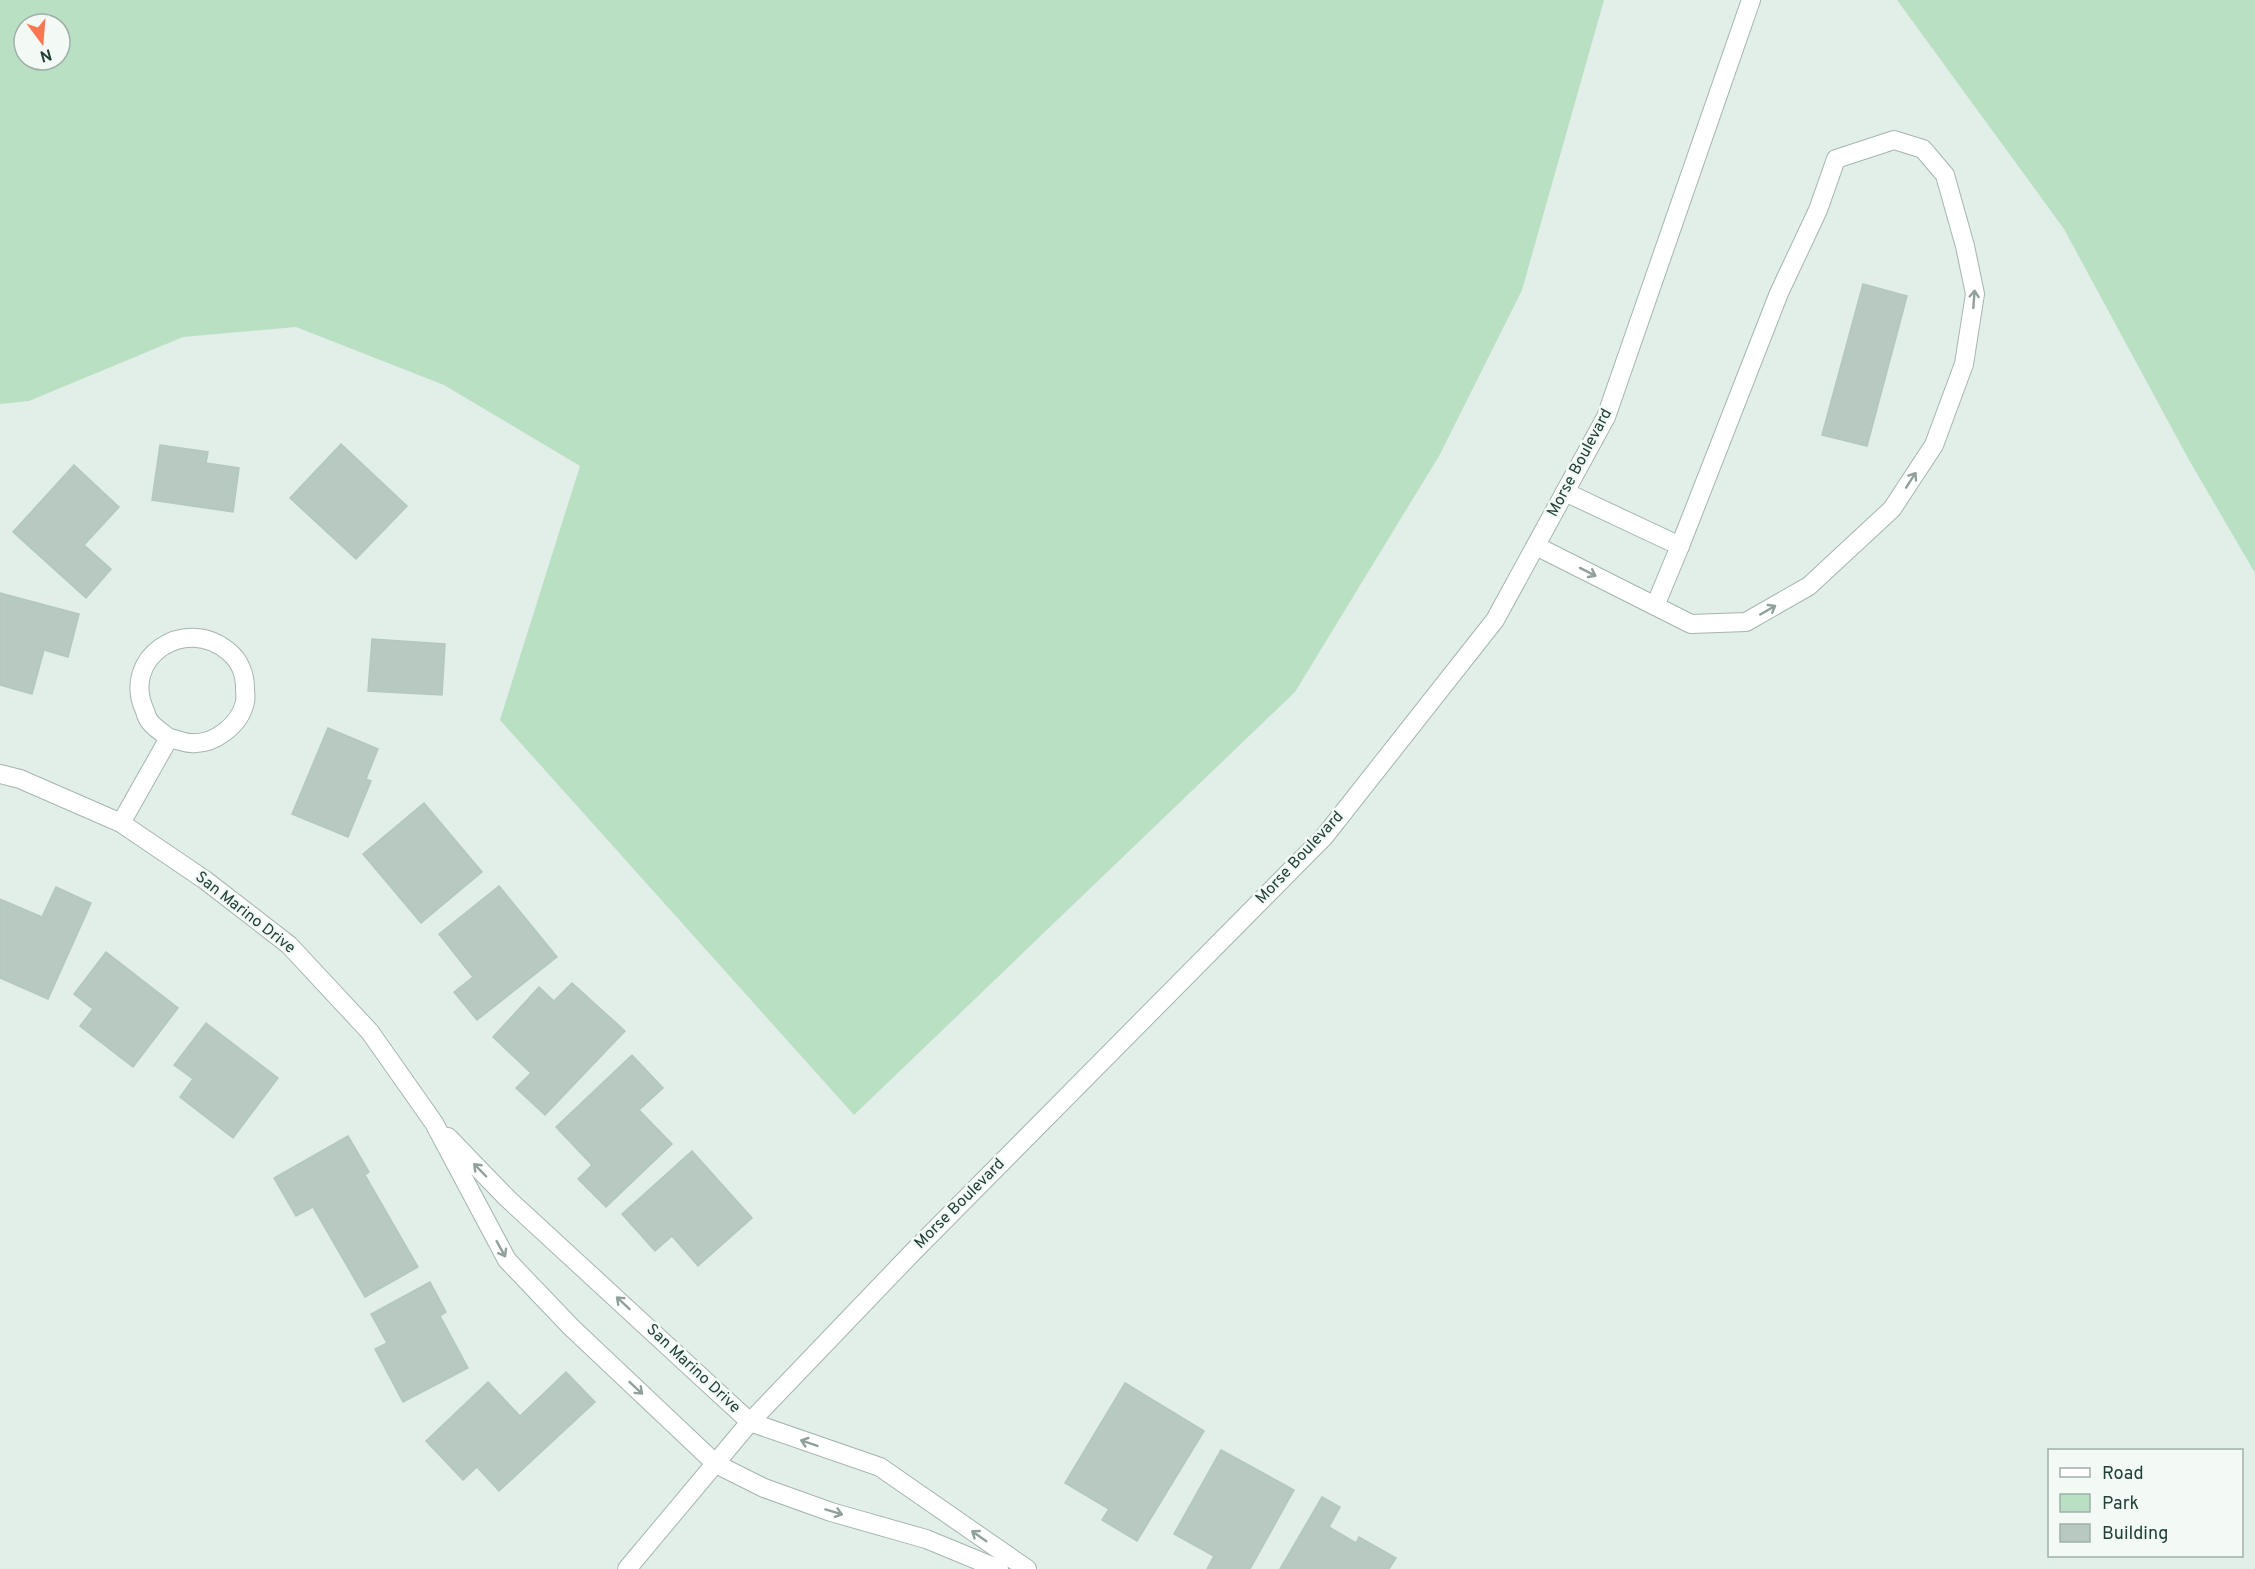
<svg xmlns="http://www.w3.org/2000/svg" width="2255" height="1569" font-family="Overpass,sans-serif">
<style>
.green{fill:#bae0c3;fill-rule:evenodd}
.building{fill:#b7c9c1;stroke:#b4c8bf;stroke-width:1.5}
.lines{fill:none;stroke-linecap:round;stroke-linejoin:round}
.minor-casing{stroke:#a4b6af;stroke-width:20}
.minor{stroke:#fff;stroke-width:18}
.oneway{stroke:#90a09b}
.labels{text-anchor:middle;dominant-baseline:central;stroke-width:5;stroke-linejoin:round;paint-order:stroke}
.street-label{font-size:16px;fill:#214037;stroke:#f3faf6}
</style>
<rect width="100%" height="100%" fill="#e2eee8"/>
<g class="green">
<path d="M0,0H1604L1522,290L1439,456L1295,692L854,1115L500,720L580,466L444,385L296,327L183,337L29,401L0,404ZM24,24H60V60H24Z"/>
<polygon points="1897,0 2255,0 2255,573 2189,460 2064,229"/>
</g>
<g class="building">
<polygon points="1863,284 1907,296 1867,446 1822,435"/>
<polygon points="341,444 407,506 356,559 290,498"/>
<polygon points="160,445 208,452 206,463 239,468 233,512 152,500"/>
<polygon points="74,465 119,507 84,545 111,569 86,598 13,532"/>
<polygon points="0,593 79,614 68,657 44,650 32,694 0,685"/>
<polygon points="372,639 445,644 442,695 368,691"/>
<polygon points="328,728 378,749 366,779 371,781 348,837 292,814"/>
<polygon points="424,803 482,872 421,923 363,854"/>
<polygon points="499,886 557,957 477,1020 454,992 473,977 439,934"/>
<polygon points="56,887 91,903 48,999 0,978 0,899 42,917"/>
<polygon points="106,952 178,1008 133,1067 80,1026 93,1009 74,994"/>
<polygon points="572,983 625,1031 545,1115 516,1088 531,1073 493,1037 539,987 554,1001"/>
<polygon points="206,1023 278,1078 233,1138 180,1097 193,1079 174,1065"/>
<polygon points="632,1055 663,1088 639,1110 672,1144 606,1207 578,1179 592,1165 556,1127"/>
<polygon points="348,1136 369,1172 365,1175 418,1267 365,1297 313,1207 296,1216 274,1178"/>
<polygon points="692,1151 752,1218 698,1266 672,1236 655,1251 622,1214"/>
<polygon points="430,1282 446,1312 440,1316 468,1368 403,1402 375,1349 387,1343 371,1314"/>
<polygon points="566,1372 595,1402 499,1491 477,1467 463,1480 426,1441 488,1382 520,1416"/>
<polygon points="1125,1383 1204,1431 1137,1541 1102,1520 1109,1509 1065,1483"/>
<polygon points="1221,1450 1294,1490 1250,1569 1207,1569 1214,1556 1174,1534"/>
<polygon points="1322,1497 1340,1507 1329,1527 1356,1543 1359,1537 1396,1558 1389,1569 1280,1569"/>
</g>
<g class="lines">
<g class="minor-casing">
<g id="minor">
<polyline points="1536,546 1691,624 1746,622 1809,586 1892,509 1934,445 1964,364 1975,294 1965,246 1945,175 1923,149 1894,140 1836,159 1818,210 1779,293 1680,546 1565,492"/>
<polyline points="1655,606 1680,546"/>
<polyline points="0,774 20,779 121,823 205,880 289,945 370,1032 434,1123 507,1260 571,1327 716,1464 764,1488 831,1512 926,1539 999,1569"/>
<path d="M121,823L169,738C163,733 156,729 151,723C148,720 146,715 145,711C120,658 185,614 229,652C240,661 245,675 245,688C245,692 246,698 245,702C240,725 214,745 191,743C184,743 176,739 169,738"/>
<polyline points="448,1137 507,1198 750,1422 880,1467 1027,1569"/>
<polyline points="627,1569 750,1422 912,1253 1324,837 1495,620 1606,417 1751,0"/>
</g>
</g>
<use href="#minor" class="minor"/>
</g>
<defs><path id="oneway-shaft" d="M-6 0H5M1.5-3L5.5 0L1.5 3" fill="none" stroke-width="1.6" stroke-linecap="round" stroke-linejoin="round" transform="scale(1.5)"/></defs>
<g class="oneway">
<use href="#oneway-shaft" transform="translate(1974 299) rotate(-86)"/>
<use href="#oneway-shaft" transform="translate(1911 480) rotate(-57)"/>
<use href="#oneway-shaft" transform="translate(1588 572) rotate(27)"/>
<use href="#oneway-shaft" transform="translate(1768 610) rotate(-30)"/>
<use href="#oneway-shaft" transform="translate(480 1170) rotate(-134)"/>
<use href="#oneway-shaft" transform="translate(501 1249) rotate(61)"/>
<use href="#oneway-shaft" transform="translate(623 1303) rotate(-137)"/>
<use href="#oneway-shaft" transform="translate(636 1388) rotate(43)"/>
<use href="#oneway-shaft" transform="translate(809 1443) rotate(-161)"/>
<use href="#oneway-shaft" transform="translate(834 1512) rotate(17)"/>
<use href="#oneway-shaft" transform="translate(979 1536) rotate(-145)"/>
</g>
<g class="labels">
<g class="street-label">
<text transform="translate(1580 463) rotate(-62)">Morse Boulevard</text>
<text transform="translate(1300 858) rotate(-47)">Morse Boulevard</text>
<text transform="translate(245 913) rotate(38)">San Marino Drive</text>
<text transform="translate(960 1204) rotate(-45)">Morse Boulevard</text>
<text transform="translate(693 1369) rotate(43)">San Marino Drive</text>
</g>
</g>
<rect x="2048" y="1449" width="195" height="108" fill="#f3faf6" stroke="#9fb0aa" stroke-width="1.5"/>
<rect x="2060" y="1468" width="30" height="9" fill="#ffffff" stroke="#9fb0aa" stroke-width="1.5"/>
<text x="2102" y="1479" font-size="18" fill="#214037">Road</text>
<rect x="2060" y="1494" width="30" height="18" fill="#bae0c3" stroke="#9fb0aa" stroke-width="1.5"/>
<text x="2102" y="1509" font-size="18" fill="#214037">Park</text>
<rect x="2060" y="1524" width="30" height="18" fill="#b7c9c1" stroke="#9fb0aa" stroke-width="1.5"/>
<text x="2102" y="1539" font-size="18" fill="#214037">Building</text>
<g transform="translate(42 42) rotate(164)"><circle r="28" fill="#f3faf6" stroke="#9fb0aa" stroke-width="1.5"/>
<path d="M0-4.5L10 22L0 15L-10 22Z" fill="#fc7652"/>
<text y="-9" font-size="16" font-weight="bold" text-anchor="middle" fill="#214037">N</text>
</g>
</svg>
